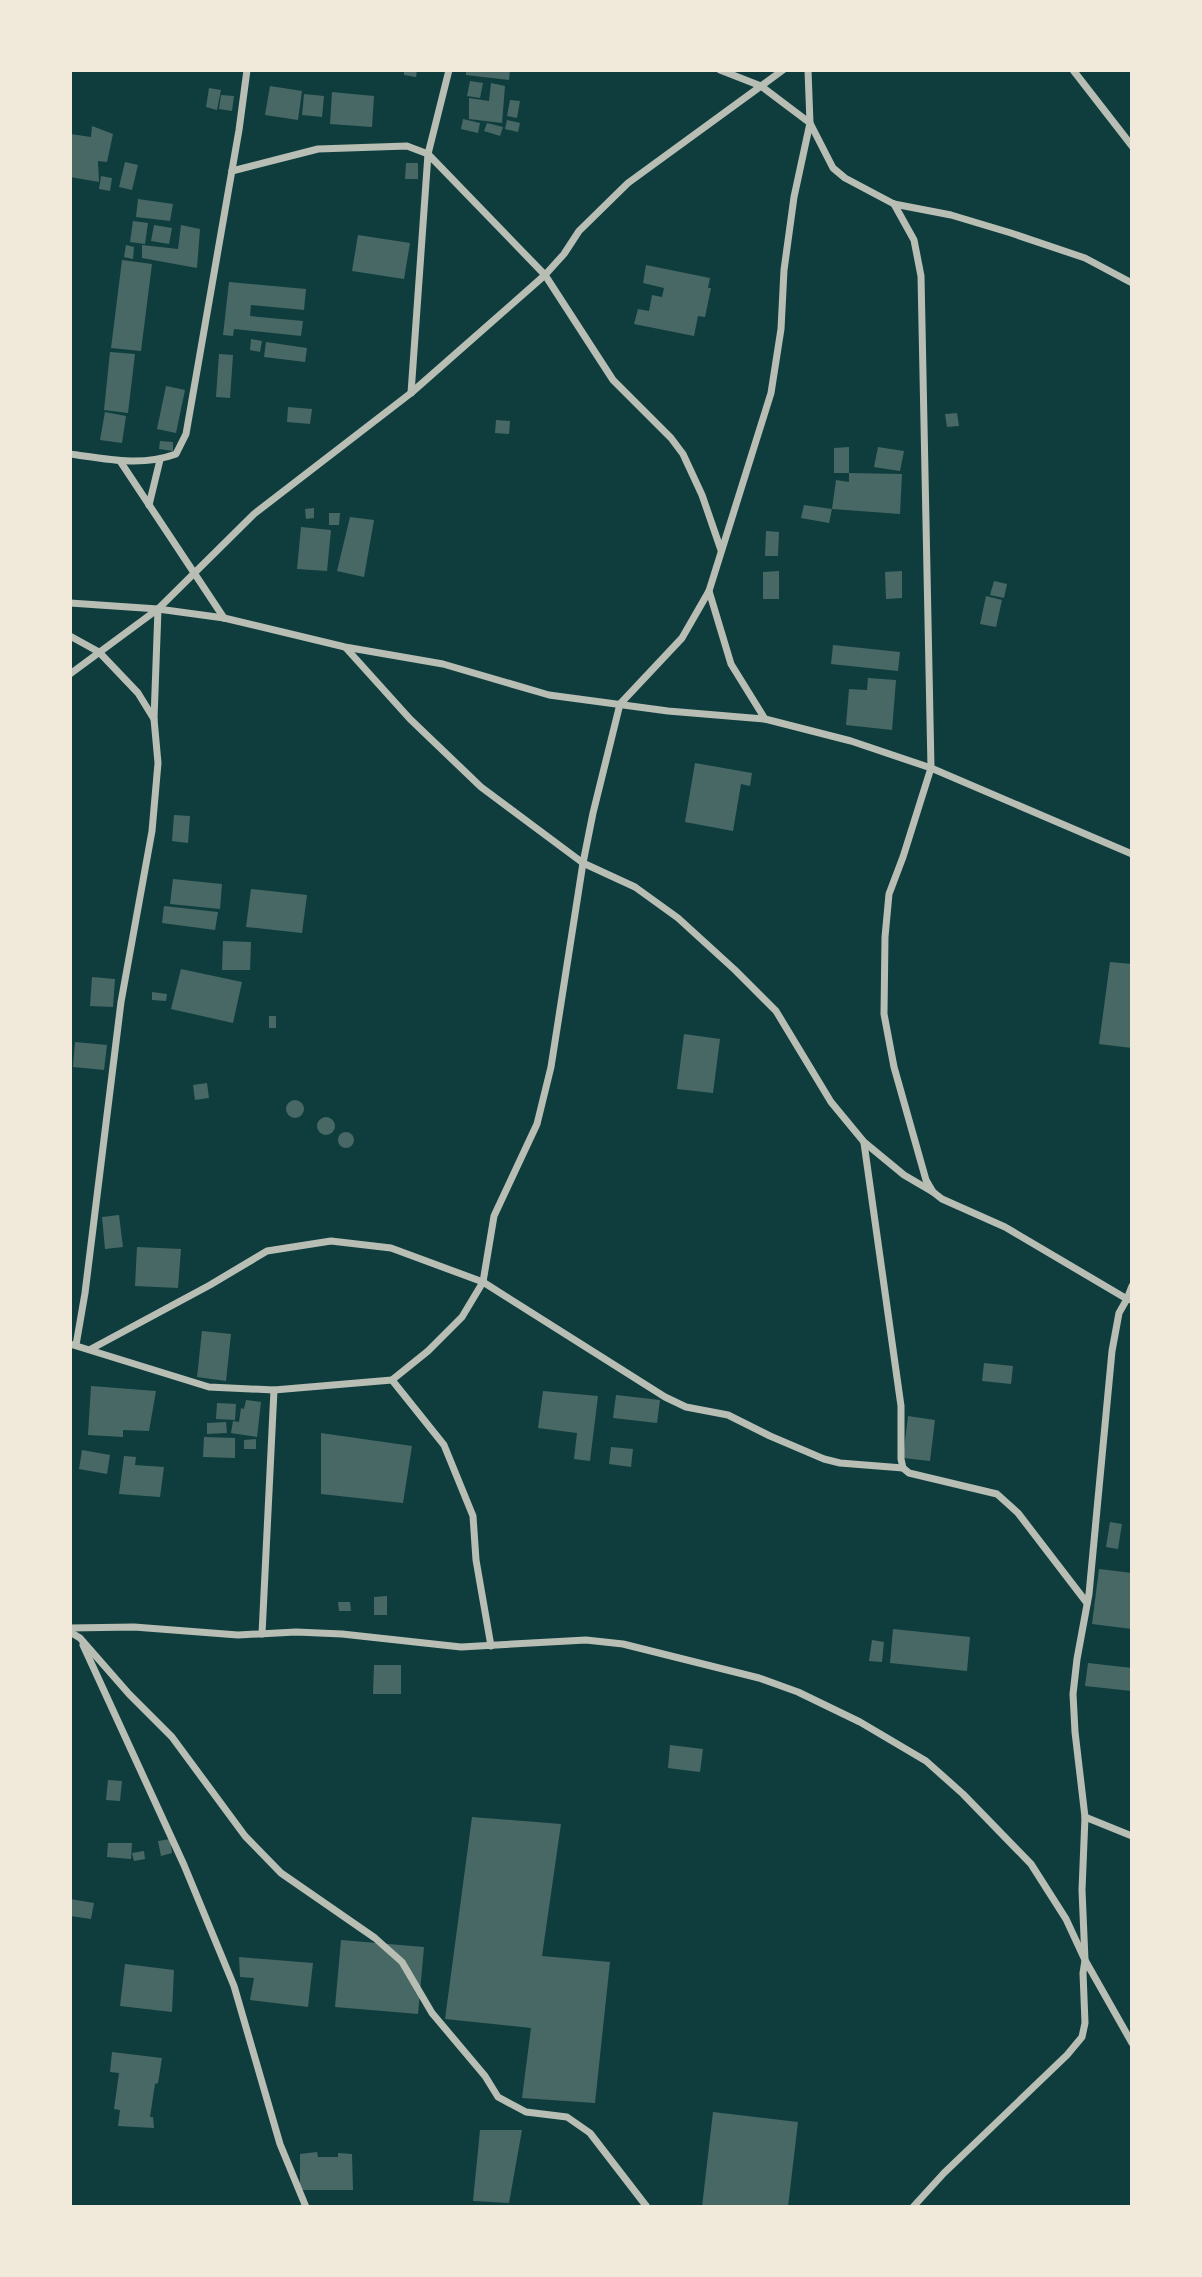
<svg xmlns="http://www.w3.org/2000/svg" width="1202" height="2277" font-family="Raleway,sans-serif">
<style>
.building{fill:#486865}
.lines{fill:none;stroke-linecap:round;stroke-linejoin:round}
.minor{stroke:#b8beb3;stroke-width:7}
</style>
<rect width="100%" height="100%" fill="#0f3d3e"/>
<g class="building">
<polygon points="404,70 417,70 416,77 404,75"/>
<polygon points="466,70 510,70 509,80 466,75"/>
<polygon points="470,81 483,83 480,98 467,96"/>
<polygon points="491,83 505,86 502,123 469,119 469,98 489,101"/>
<polygon points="270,86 302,91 298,120 265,115"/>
<polygon points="209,88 221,90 217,110 206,107"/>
<polygon points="332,92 374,96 372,127 330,124"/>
<polygon points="304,94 324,96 322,117 302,115"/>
<polygon points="221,95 234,96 232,111 219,109"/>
<polygon points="510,100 520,101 517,118 507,116"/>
<polygon points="463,119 480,123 478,133 461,129"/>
<polygon points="507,120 520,123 518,132 505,129"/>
<polygon points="487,123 503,127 500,136 484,131"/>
<polygon points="92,126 113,134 107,162 98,161 99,182 70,177 70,134 91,137"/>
<polygon points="125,162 138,165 132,190 119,187"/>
<polygon points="406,163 418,163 418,179 405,179"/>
<polygon points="101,176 112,178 110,191 99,189"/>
<polygon points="138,199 173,204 170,221 136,217"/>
<polygon points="133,221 148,223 145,244 130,242"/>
<polygon points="154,225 172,228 169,244 151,241"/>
<polygon points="181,225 200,229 197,268 142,258 142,245 178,249"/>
<polygon points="358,235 410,243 404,279 352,271"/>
<polygon points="126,245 134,247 133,259 124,257"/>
<polygon points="122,260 152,264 141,351 111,348"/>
<polygon points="646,265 710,278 708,288 711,288 705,317 698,316 694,336 634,324 638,309 649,311 652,295 662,297 664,288 643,283"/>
<polygon points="229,282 306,289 304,310 251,305 250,316 303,321 301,336 234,329 233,336 223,335"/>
<polygon points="251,339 262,341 260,352 250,350"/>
<polygon points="266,342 307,348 305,362 264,357"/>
<polygon points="110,352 135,354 128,413 104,410"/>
<polygon points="219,354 233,355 230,398 216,397"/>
<polygon points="166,386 185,390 176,433 157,429"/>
<polygon points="288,407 312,409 310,424 287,422"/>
<polygon points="105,412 126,416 122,443 100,440"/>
<polygon points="957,413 959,426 947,427 945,414"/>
<polygon points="496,420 510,421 509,434 495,433"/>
<polygon points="160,441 173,442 173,451 159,449"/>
<polygon points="849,447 849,473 902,474 900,514 832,509 829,523 801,518 804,505 832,509 836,480 849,482 849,473 834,473 834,448"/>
<polygon points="878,447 904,451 900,471 874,467"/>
<polygon points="314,508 314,518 306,519 305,509"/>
<polygon points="329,513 340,513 339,525 329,525"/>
<polygon points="350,517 374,520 364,577 337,571"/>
<polygon points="301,527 331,530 327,571 297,569"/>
<polygon points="766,531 779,532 778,556 765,556"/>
<polygon points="779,571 779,599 763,599 763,572"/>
<polygon points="902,571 902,598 886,599 885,572"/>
<polygon points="994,581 1007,584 1004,598 990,595"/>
<polygon points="986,596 1002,600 996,627 980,624"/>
<polygon points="833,645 900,652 898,671 831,664"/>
<polygon points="868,678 896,680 892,730 846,725 849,689 867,690"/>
<polygon points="695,763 752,773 750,786 741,784 733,831 685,822"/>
<polygon points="174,815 190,816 188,843 172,841"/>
<polygon points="173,879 222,884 220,909 170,904"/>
<polygon points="251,889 307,895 302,933 246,927"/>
<polygon points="164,906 218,912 215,930 162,923"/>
<polygon points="223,941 251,942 250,970 222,970"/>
<polygon points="1110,962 1132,964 1132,1048 1099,1044"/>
<polygon points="181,969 242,982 233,1023 171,1009"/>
<polygon points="92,977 115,979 113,1007 90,1006"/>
<polygon points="152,992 167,994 166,1001 152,1000"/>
<rect x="269" y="1016" width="7" height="12"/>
<polygon points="684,1034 720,1039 713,1093 677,1089"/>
<polygon points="75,1042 107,1045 104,1070 73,1067"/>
<polygon points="207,1083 209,1098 195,1100 193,1085"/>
<circle cx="295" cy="1109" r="9"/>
<circle cx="326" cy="1126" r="9"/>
<circle cx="346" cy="1140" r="8"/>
<polygon points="119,1215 123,1247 105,1249 102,1217"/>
<polygon points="137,1247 181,1249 178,1288 135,1286"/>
<polygon points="202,1331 231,1334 226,1381 197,1377"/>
<polygon points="984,1363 1013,1366 1011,1384 982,1381"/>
<polygon points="91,1386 156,1391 149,1431 123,1430 123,1437 88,1435"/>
<polygon points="543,1391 598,1396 590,1461 574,1459 577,1433 538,1428"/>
<polygon points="616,1395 660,1400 657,1423 613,1418"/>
<polygon points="246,1400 261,1402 257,1437 231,1433 233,1421 239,1422 241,1408 244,1409"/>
<polygon points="217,1403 236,1404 235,1420 216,1419"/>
<polygon points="908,1416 935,1420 930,1461 903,1458"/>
<polygon points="226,1422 227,1433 207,1434 207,1423"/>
<polygon points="321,1433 412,1446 403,1503 321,1494"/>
<polygon points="204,1437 235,1438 235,1458 203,1457"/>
<polygon points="256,1439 256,1449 244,1449 244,1440"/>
<polygon points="611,1447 633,1449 631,1467 609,1464"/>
<polygon points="82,1450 110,1455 107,1474 79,1469"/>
<polygon points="124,1456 136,1457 135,1465 164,1467 160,1497 119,1494"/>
<polygon points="1110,1522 1122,1524 1118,1549 1106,1547"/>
<polygon points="1099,1569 1132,1573 1132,1629 1092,1624"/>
<polygon points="387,1596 387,1615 374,1615 374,1597"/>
<polygon points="338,1602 350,1602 351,1611 339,1611"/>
<polygon points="893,1629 970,1637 967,1671 890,1663"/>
<polygon points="872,1640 884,1642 882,1662 869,1661"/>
<polygon points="1088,1663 1132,1668 1132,1691 1085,1686"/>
<polygon points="374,1665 401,1665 401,1694 373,1694"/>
<polygon points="670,1745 703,1749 700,1772 668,1768"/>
<polygon points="108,1780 122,1781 120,1801 106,1800"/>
<polygon points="472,1817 561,1824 542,1956 610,1962 595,2103 522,2098 531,2028 445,2019"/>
<polygon points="170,1839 172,1853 161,1856 158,1841"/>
<polygon points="108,1843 132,1843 131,1859 107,1857"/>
<polygon points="144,1851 145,1859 134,1861 132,1853"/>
<polygon points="70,1899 94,1903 91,1919 70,1916"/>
<polygon points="341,1940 424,1947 418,2014 335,2007"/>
<polygon points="239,1957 313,1963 308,2007 250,2000 254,1978 240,1977"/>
<polygon points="125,1964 174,1970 172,2012 120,2006"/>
<polygon points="112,2052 162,2058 158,2083 155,2084 150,2117 153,2117 154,2128 118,2126 120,2110 114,2109 119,2073 110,2072"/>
<polygon points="713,2112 798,2122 788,2207 702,2207"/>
<polygon points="480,2130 522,2130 509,2203 473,2201"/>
<polygon points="317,2152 318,2157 338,2157 338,2153 352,2154 353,2190 300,2190 300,2154"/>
</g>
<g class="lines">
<g class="minor">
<polyline points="720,70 761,86 810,123 833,168 845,178 894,204 951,215 1011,233 1085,258 1132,283"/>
<polyline points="1073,70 1132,146"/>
<polyline points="232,171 318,149 407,146 428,154 545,275 613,380 671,438 683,454 702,495 721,550"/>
<polyline points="894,204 914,240 921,276 931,768 903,857 889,894 885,937 884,1014 894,1067 926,1180 933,1192 942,1199 1005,1227 1127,1299 1119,1313 1112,1351 1089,1594 1077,1659 1073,1694 1075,1732 1085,1817 1082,1890 1085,1960 1132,2043"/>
<polyline points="411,393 428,154 449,70"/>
<path d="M70,454C106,459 141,467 176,454L186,434L239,130L247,70"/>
<polyline points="120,461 224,618"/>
<polyline points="149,505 160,460"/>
<polyline points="709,591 731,664 765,719"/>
<polyline points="70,603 158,609 224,618 345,647 443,664 549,695 668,711 765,719 851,741 931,768 1132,854"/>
<polyline points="70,636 99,652 138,693 154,719"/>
<polyline points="346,648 410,719 481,787 583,863 635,887 678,918 735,970 776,1011 831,1102 864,1142 904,1175 933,1192"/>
<polyline points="70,674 158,609 254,514 411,393 545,275 564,254 579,231 628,183 783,70"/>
<polyline points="864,1143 901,1406 901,1459 903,1468 909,1473 997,1494 1018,1513 1087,1603"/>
<polyline points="1132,1286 1127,1299 1132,1300"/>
<polyline points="70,1344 209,1387 274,1390 392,1380 428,1351 462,1317 483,1282 494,1216 537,1124 551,1067 583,863 593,813 620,704 682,638 709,591 771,393 781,329 784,270 794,197 810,123 808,70"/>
<polyline points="76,1345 85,1293 121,1002 152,831 158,763 154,719 158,609"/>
<polyline points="91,1349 210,1285 267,1251 331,1241 391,1248 483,1282 665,1397 686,1407 728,1415 770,1436 824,1459 840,1463 903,1468"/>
<polyline points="392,1380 444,1445 473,1516 476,1560 491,1646"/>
<polyline points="70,1628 134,1627 238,1635 296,1632 342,1634 461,1647 586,1640 623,1644 759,1678 798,1692 860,1722 926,1761 963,1794 1031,1864 1066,1919 1085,1960 1083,1973 1085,2023 1082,2037 1067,2055 944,2173 913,2207"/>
<polyline points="70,1632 80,1638 129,1694 172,1737 245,1836 281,1873 375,1938 402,1962 432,2013 485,2076 498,2097 526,2112 567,2117 590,2133 647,2207"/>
<polyline points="262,1634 274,1390"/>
<polyline points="83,1645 184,1865 234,1986 280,2144 306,2207"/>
<polyline points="1085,1817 1132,1836"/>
</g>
</g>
<rect width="1202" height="2277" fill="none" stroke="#f1e9da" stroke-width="144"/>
</svg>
